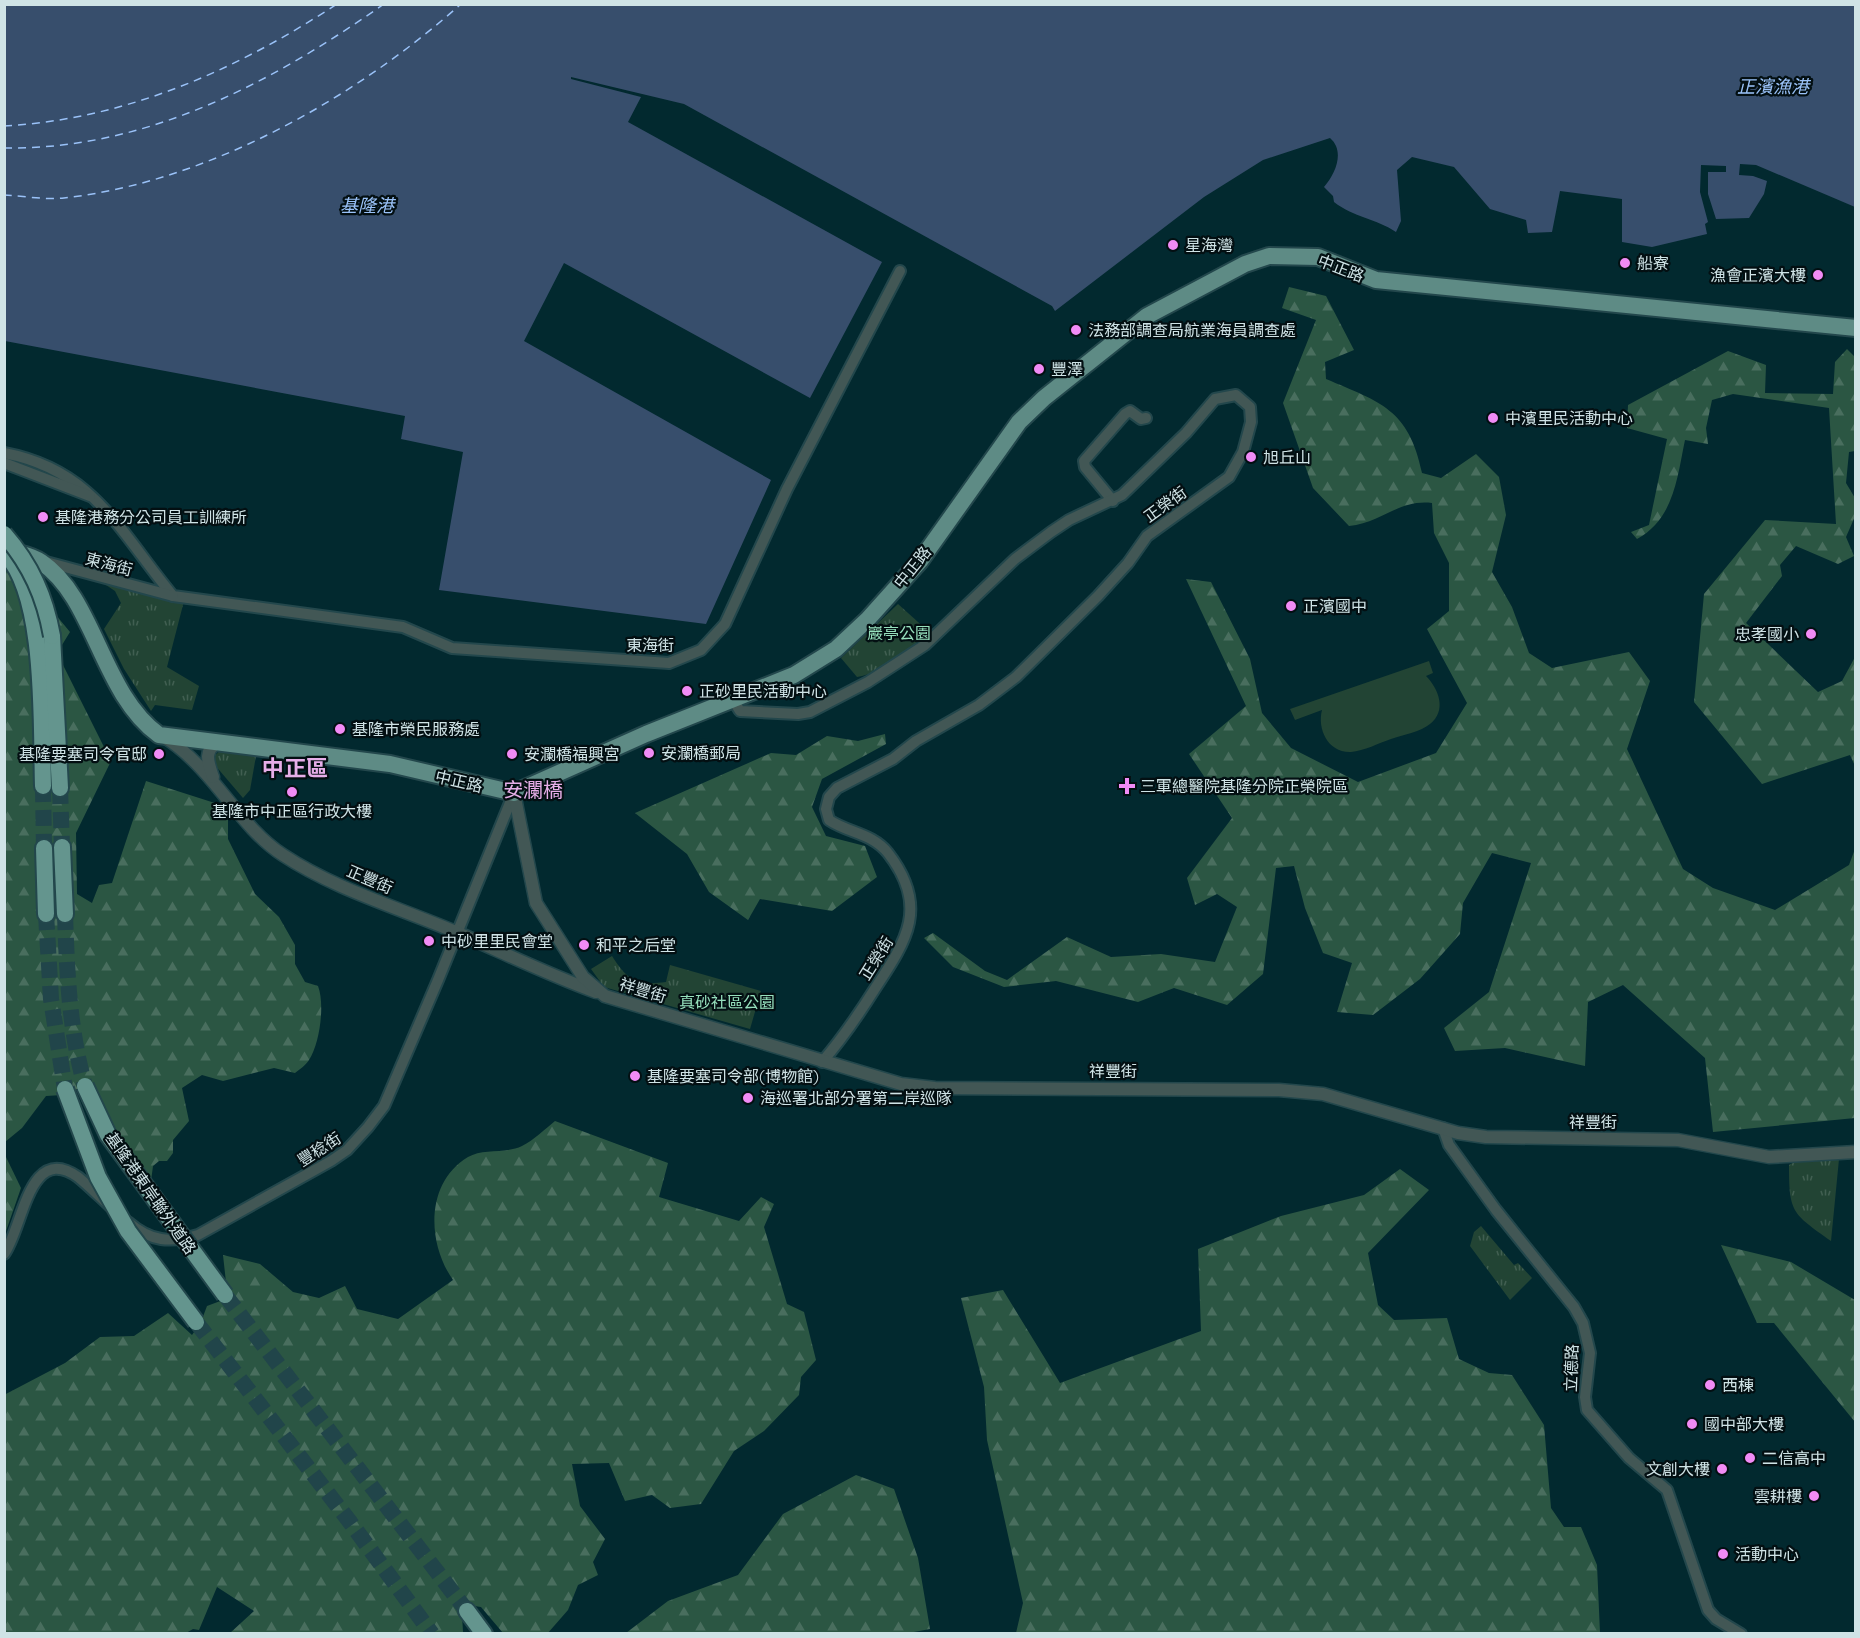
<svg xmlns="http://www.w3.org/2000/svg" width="1860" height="1638" font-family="Quicksand,'Noto Sans TC',sans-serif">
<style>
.green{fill:#224434}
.forest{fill:url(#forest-firs)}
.park{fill:url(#park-tufts)}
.water{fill:#374e6c}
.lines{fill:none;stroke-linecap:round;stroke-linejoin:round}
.ferry{stroke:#9ac2f8;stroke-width:1.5;stroke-dasharray:8 6;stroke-linecap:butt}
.trunk-tunnel{stroke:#21454a;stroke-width:16;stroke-dasharray:16 8;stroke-linecap:butt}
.minor-casing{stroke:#23474c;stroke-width:14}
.tertiary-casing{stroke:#23474c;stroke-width:15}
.primary-casing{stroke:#23474c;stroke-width:20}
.trunk-casing{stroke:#23474c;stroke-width:20}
.minor{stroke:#425755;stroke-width:10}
.tertiary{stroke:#425755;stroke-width:12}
.primary{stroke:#5e8b85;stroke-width:16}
.trunk{stroke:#64958e;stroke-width:16}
.trunk-bridge-casing{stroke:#23474c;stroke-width:20;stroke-linecap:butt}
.trunk-bridge{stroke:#64958e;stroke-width:16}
.poi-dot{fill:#f18bf5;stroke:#030f12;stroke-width:2}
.labels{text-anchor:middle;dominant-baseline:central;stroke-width:4.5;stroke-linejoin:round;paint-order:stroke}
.poi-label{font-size:16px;fill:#cfe3e6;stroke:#030f12;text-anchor:start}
.street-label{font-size:16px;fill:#cfe3e6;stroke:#030f12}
.park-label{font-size:16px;fill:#96e0bd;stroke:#030f12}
.water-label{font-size:18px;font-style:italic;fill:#9ac2f8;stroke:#030f12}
.quarter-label{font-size:20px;fill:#e6aee8;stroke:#030f12}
.district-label{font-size:22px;font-weight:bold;fill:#e6aee8;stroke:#030f12}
</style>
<defs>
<pattern id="forest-firs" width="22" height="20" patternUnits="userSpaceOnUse" patternTransform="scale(1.5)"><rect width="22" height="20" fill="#2b5643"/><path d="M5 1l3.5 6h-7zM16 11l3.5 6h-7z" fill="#496e5e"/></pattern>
<pattern id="park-tufts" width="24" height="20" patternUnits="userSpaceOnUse" patternTransform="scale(1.5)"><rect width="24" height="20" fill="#224434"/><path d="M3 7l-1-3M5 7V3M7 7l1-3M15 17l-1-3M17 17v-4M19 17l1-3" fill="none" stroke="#415f51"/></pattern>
</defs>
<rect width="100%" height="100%" fill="#02292f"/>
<path class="green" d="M1429,661L1433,673L1426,676C1439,689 1447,711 1430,724C1420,732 1403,735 1391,739C1379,743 1364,751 1351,752C1328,753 1317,729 1322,710L1295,720L1290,709Z"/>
<g class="forest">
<path d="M1289,287L1326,296L1354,350L1325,362L1326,379C1380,402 1409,409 1422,473L1441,478L1476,454L1499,477L1506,515L1492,572L1512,607L1529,653L1552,668L1629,652L1650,681L1627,749L1683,869L1713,888L1775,910L1849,865L1855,849V1118L1713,1132L1705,1058L1623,985L1588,1002L1585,1066L1505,1048L1455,1051L1444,1028L1489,992L1531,863L1492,853L1463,903L1460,934L1420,979L1373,1015L1337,1012L1352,963L1323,953L1305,908L1294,866L1276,868L1263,974L1227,1005L1174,988L1138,1002L1056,981L1004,987L953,967L924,938L933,933L985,971L1007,980L1067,937L1111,957L1161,954L1215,962L1237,907L1217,894L1195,905L1187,878L1232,818L1189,754L1246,706L1186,579L1211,582L1250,659L1262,713L1291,748L1358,782L1436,753L1467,703L1427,629L1449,611V563L1434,533L1432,503C1399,499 1381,523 1349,526L1313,488L1283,403L1316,320L1282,308Z"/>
<path d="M1847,349L1856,358L1855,451L1849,452L1846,483L1855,498L1856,514L1846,537L1854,556L1838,564L1796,546L1780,565L1782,576L1746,623L1818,692L1842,681L1855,657V766L1850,755L1762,784L1694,702L1704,594L1765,520L1836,524L1829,408L1733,394L1712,400L1706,428L1708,444L1685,440C1677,478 1674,519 1637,539L1631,532L1649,525L1667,439L1627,428L1628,405L1728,351L1766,365L1765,393L1833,394L1835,362Z"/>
<path d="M5,570L41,597L70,632L57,653L111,761L76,833L77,894L92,903L99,885L112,883L146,781L221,805L228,820V839L255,894L279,917L295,945V964L305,982L318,986C325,1004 320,1043 309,1060C306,1065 300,1069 295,1073L274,1068L223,1081L202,1075L182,1088L189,1121L173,1140V1153L167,1161H159L153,1166L151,1181L118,1134L95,1089L88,1085L62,1095L46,1096L22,1128L5,1142Z"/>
<polygon points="885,734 886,744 822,779 812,807 826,836 865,846 877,877 832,911 760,899 748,920 709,892 687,854 635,813 771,753 796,755 827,736 858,741"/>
<path d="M555,1121L668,1163L659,1197L739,1221L761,1197L774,1204L764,1227L787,1304L804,1312L816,1360L801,1377L799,1395L764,1431L734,1451L701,1504L670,1508L652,1495L625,1501L609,1463L572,1464L580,1506L605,1539L593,1562L598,1575L578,1585L568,1610L547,1634L503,1633L481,1607L468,1605L462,1615L463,1632L230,1633L254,1611L217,1587L199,1630L193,1629L186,1633H5L4,1395L65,1363L100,1337L134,1336L168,1313L192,1335L201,1322L207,1306L223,1300L226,1282L223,1255L260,1264L293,1292L319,1298L345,1286L357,1309L398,1319L453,1280C427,1243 425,1183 468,1157C483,1148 506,1154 522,1146C534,1140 545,1129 555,1121Z"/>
<polygon points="5,1155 21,1188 5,1234"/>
<polygon points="1400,1169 1429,1190 1368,1253 1378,1305 1394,1320 1447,1318 1459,1359 1489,1373 1512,1375 1544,1425 1551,1508 1564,1527 1581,1527 1597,1565 1600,1633 1016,1633 1023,1603 987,1440 984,1387 961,1298 1003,1290 1060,1383 1201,1331 1198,1249 1281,1216 1364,1195"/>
<polygon points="1721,1245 1791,1262 1855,1300 1855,1422 1774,1323 1757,1323"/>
<polygon points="856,1475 894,1489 918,1558 930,1629 903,1634 626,1633 668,1601 738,1575 783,1514"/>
</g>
<g class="park">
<polygon points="100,581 184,601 167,667 199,686 192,710 155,705 151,711 124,669 104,629 121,603 115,591"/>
<path d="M898,604L928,631C915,655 883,672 857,677L841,658Z"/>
<polygon points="220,751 256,756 250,790 243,798 214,764 213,757"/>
<path d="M612,956C627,980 637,986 666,982L670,965L761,991L750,1029L604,987L591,969Z"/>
<path d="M1799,1159H1839L1831,1241C1792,1213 1789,1213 1789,1165Z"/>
<polygon points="1481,1226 1514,1265 1518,1263 1532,1278 1510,1300 1470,1246 1474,1232"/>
</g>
<path class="water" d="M1628,5H1855V207L1756,165L1740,164L1739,175L1753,176L1767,181L1764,194L1749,218L1716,219L1708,194V172H1726V166L1701,165L1700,192L1708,222L1705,224L1707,234L1652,247L1622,242V199L1560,191L1552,232L1528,233L1526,220L1490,209L1454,167L1412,157L1397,170L1401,221L1396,232C1377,219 1353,217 1334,202L1333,196L1324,187C1336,173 1345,151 1330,138L1263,160L1204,197L1055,311L1052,306L684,104L571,77V79L641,97L628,122L882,262L810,398L564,263L524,341L771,480L706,624L439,590L463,452L401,439L405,416L5,341V5Z"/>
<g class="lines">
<g class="ferry">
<path d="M4,126C127,119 236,70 337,4"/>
<path d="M4,148C146,150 271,83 384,4"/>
<path d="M4,195C23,196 45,200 64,198C207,182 354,99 461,4"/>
</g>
<g class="trunk-tunnel">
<polyline points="43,786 44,848"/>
<polyline points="60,788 62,847"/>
<polyline points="46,914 51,999 65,1089"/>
<path d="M65,914C67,972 69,1029 85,1086"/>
<polyline points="225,1295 467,1611"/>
<polyline points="196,1322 350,1522 432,1634"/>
</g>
<g class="minor-casing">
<g id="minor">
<path d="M4,453C94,470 120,532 173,596L403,627L452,648L669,663L701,650L725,624L787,489L900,271"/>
<polyline points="4,463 90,496"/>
<polyline points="1113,501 1085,467 1084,461 1125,414 1130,411 1141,419 1146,418"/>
<polyline points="46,562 173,596"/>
<path d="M733,700L740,711L798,714L810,712L868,682L925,645L1015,559L1051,532L1069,520L1122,495L1186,433L1215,399L1236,395L1250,407L1251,422L1243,452L1229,477L1147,536L1128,563L1098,596L1016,677L979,705L916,741L893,759L837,788L829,797L826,809L829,820C848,833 872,833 888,853C929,906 907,940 876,987C859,1014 843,1038 822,1062"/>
<polyline points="1443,1128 1449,1145 1496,1210 1574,1307 1583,1323 1590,1353 1585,1397 1587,1410 1629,1458 1667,1490 1708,1610 1716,1619 1741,1634"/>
<path d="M128,1222C151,1242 170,1243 198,1235L331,1161L347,1150L368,1127L384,1106L438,980L514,793"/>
<path d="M4,1254C23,1229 28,1142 78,1177C89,1186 99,1196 110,1206"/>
</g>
</g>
<g class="tertiary-casing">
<g id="tertiary">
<path d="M164,737C214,768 237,825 283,855C336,890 400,908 458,933C504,953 549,975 596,992"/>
<path d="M213,777C208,762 203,751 218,742"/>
<polyline points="514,793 536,903 583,977 605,996 901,1084 935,1088 1279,1090 1323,1094 1458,1133 1486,1137 1678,1140 1769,1157 1856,1152"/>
</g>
</g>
<g class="primary-casing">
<path id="primary" d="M11,551C21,554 33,556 41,562C95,598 101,693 159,735L390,764L514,793L646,734L794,675L836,649L868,619L920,561L1019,422L1044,398L1147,316L1245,264L1269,256L1318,257L1376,280L1856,328"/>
</g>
<g class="trunk-casing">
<g id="trunk">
<path d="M4,552C47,594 41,726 43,786"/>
<polyline points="52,636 60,788"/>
<polyline points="62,847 65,914"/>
<polyline points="44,848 46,914"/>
<polyline points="467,1611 484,1634"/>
</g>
</g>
<use href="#minor" class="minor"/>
<use href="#tertiary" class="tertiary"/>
<use href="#primary" class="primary"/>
<use href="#trunk" class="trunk"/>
<g class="trunk-bridge-casing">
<g id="trunk-bridge">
<path d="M4,534C31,565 45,597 52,636"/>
<polyline points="85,1086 108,1135 225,1295"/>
<polyline points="65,1089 98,1177 128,1231 196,1322"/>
</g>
</g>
<use href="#trunk-bridge" class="trunk-bridge"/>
</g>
<g class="poi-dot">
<circle cx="1173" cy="245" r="6"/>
<circle cx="1625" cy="263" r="6"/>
<circle cx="1818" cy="275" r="6"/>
<circle cx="1076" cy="330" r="6"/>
<circle cx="1039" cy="369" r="6"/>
<circle cx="1493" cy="418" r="6"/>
<circle cx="1251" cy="457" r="6"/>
<circle cx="43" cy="517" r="6"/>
<circle cx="1291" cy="606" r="6"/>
<circle cx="1811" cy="634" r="6"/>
<circle cx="687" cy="691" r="6"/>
<circle cx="340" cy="729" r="6"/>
<circle cx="649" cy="753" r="6"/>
<circle cx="159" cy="754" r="6"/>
<circle cx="512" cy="754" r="6"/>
<path d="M1124 777h6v6h6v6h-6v6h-6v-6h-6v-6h6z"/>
<circle cx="292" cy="792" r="6"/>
<circle cx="429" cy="941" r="6"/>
<circle cx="584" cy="945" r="6"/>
<circle cx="635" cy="1076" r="6"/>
<circle cx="748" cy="1098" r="6"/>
<circle cx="1710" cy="1385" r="6"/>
<circle cx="1692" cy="1424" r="6"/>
<circle cx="1750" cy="1458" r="6"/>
<circle cx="1722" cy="1469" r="6"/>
<circle cx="1814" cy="1496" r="6"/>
<circle cx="1723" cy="1554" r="6"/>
</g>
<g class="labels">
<g class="poi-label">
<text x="1185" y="245">星海灣</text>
<text x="1637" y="263">船寮</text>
<text x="1806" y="275" text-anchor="end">漁會正濱大樓</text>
<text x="1088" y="330">法務部調查局航業海員調查處</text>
<text x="1051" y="369">豐澤</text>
<text x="1505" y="418">中濱里民活動中心</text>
<text x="1263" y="457">旭丘山</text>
<text x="55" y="517">基隆港務分公司員工訓練所</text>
<text x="1303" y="606">正濱國中</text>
<text x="1799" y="634" text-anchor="end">忠孝國小</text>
<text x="699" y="691">正砂里民活動中心</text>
<text x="352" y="729">基隆市榮民服務處</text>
<text x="661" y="753">安瀾橋郵局</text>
<text x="147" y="754" text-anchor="end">基隆要塞司令官邸</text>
<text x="524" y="754">安瀾橋福興宮</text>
<text x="1140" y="786">三軍總醫院基隆分院正榮院區</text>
<text x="292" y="811" text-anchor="middle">基隆市中正區行政大樓</text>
<text x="441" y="941">中砂里里民會堂</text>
<text x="596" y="945">和平之后堂</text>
<text x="647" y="1076">基隆要塞司令部(博物館)</text>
<text x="760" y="1098">海巡署北部分署第二岸巡隊</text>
<text x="1722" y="1385">西棟</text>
<text x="1704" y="1424">國中部大樓</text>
<text x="1762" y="1458">二信高中</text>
<text x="1710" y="1469" text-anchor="end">文創大樓</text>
<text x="1802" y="1496" text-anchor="end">雲耕樓</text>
<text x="1735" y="1554">活動中心</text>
</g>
<g class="street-label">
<text transform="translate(1341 268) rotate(21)">中正路</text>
<text transform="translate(1165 504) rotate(-36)">正榮街</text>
<text transform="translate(109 564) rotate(15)">東海街</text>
<text transform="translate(912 567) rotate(-51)">中正路</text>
<text x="650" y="645">東海街</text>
<text transform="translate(459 781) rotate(13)">中正路</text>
<text transform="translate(370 879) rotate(23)">正豐街</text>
<text transform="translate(876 958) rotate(-58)">正榮街</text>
<text transform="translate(643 990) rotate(17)">祥豐街</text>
<text x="1113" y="1071">祥豐街</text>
<text x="1593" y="1122">祥豐街</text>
<text transform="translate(319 1149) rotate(-33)">豐稔街</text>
<text transform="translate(151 1193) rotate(55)">基隆港東岸聯外道路</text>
<text transform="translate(1571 1368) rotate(-88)">立德路</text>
</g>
<g class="park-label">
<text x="899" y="633">巖亭公園</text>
<text x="727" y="1002">真砂社區公園</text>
</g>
<g class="water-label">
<text x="1773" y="86">正濱漁港</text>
<text x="367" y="205">基隆港</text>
</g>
<g class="quarter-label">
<text x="533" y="789">安瀾橋</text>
</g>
<g class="district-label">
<text x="295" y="768">中正區</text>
</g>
</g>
<rect width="1860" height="1638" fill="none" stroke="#cfe3e6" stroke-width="12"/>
</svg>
